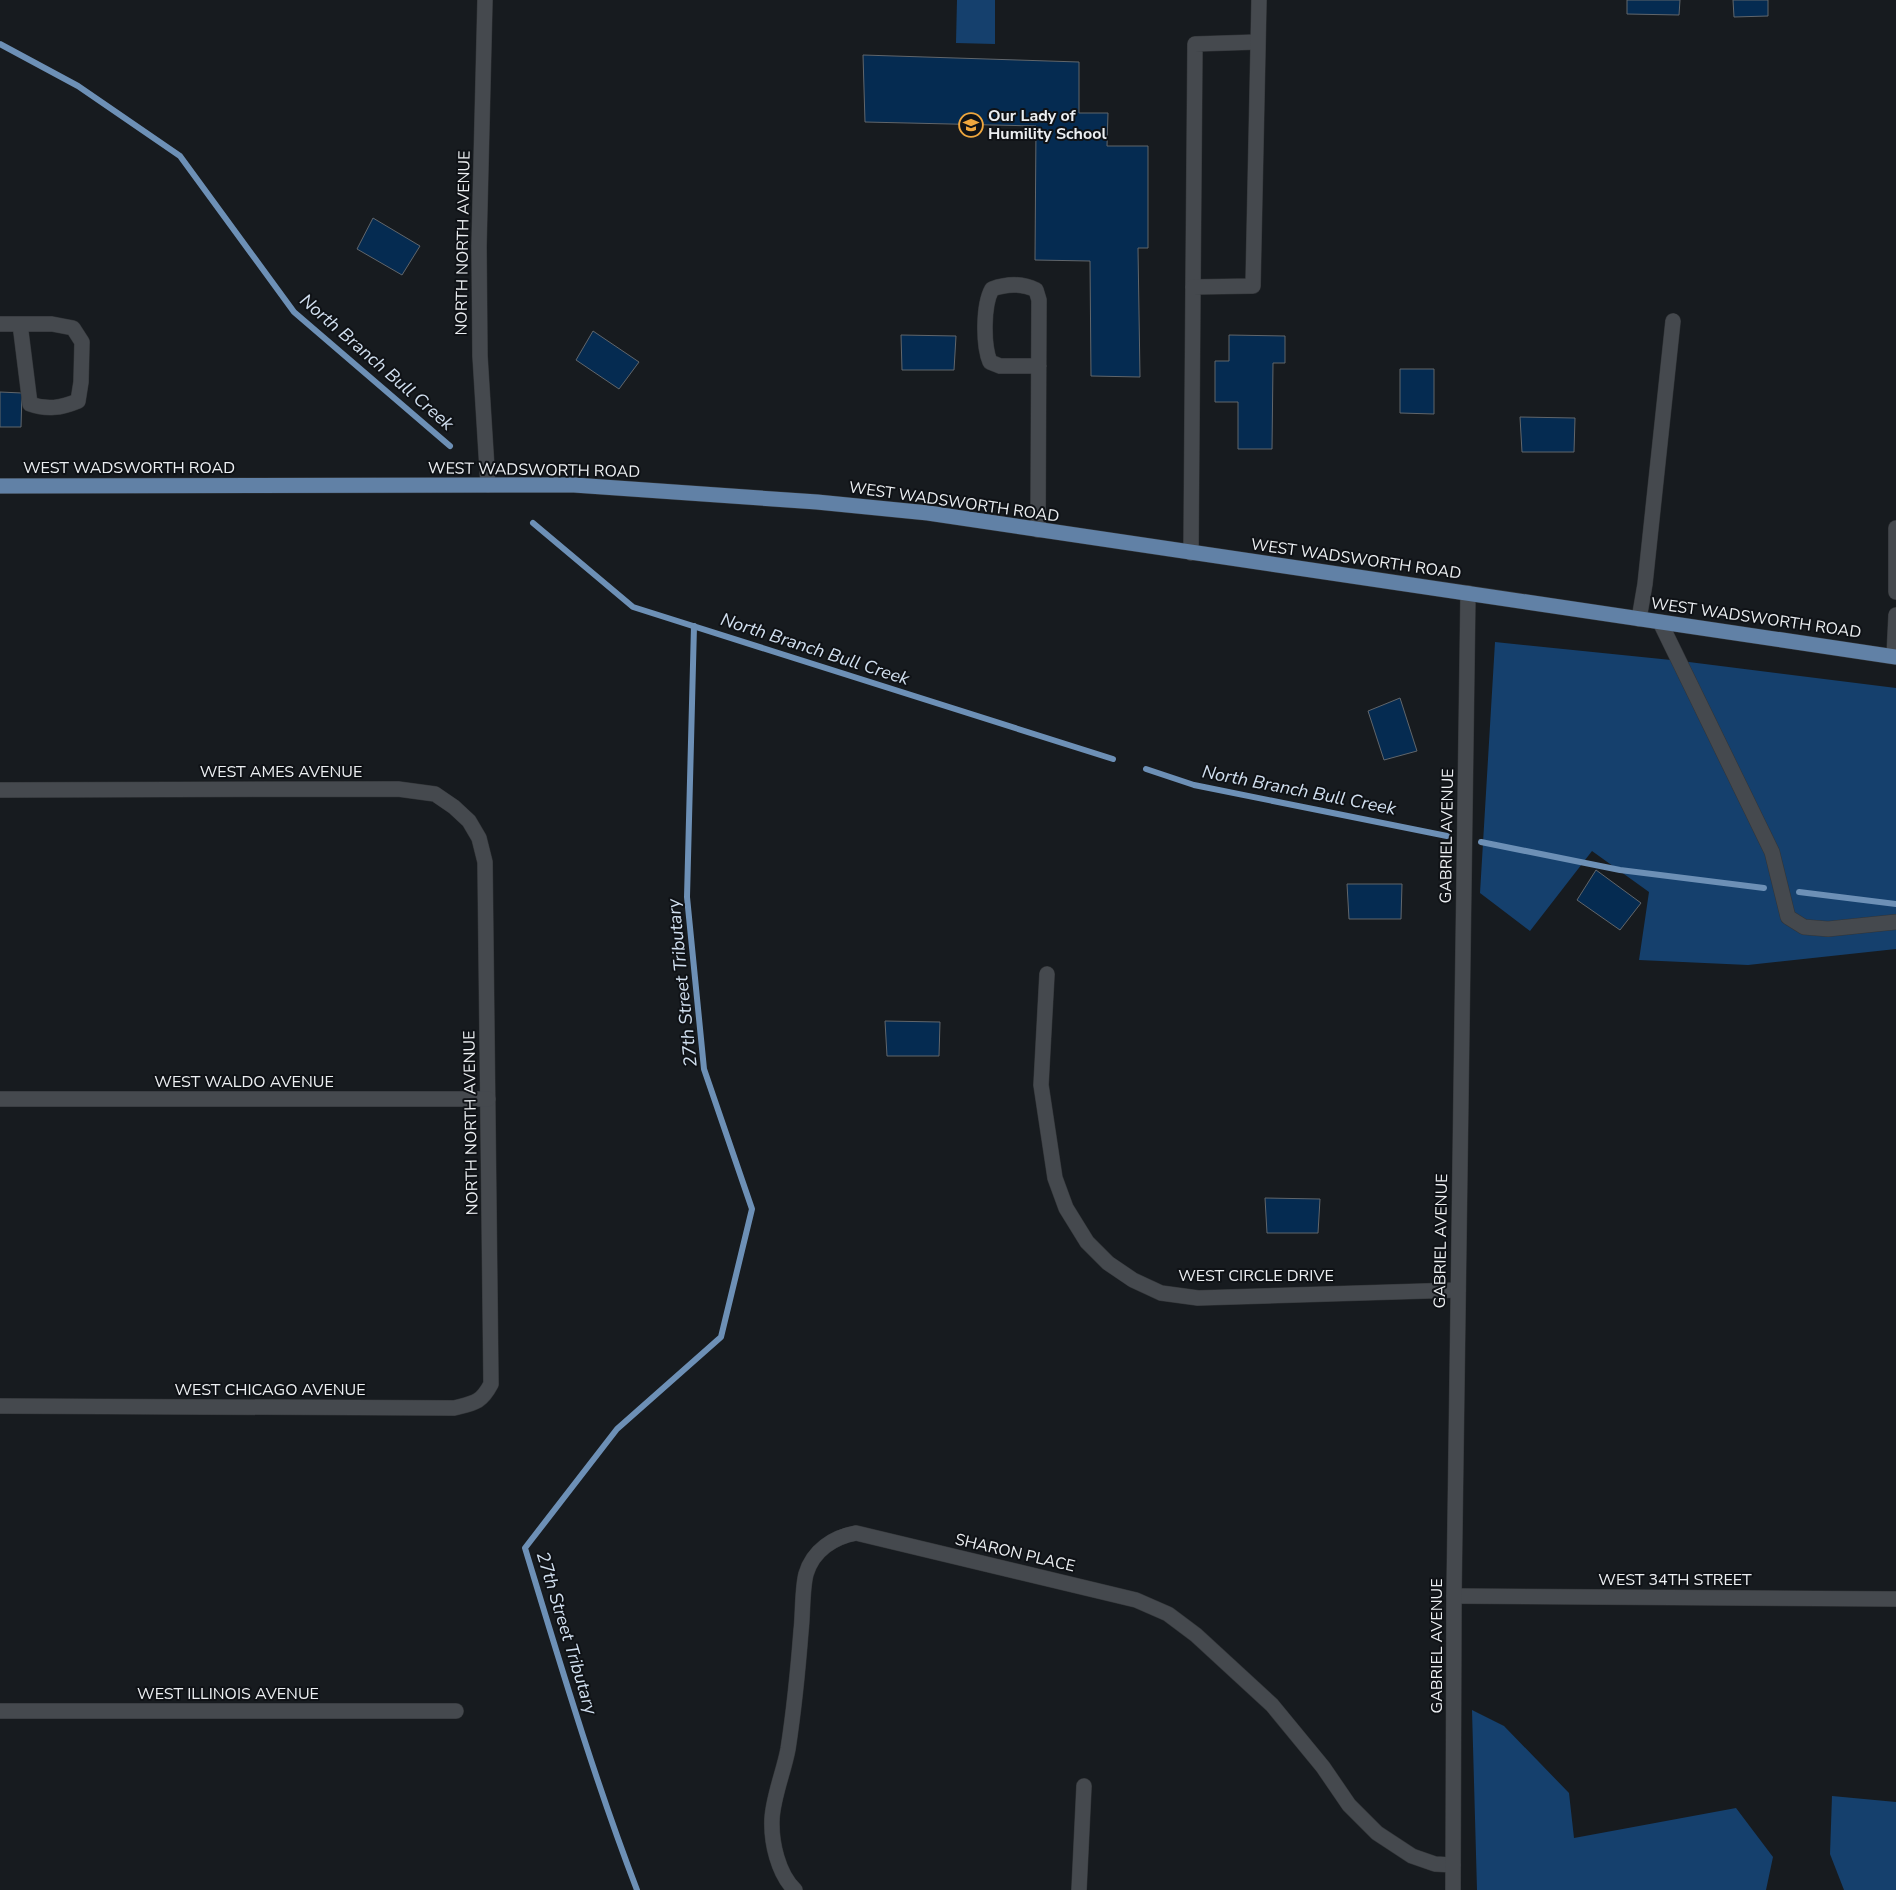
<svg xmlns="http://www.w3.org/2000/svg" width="1896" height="1890" font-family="'Nunito Sans',sans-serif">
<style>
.green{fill:#15406d}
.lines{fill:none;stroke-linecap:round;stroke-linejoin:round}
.stream{stroke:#6d90b6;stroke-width:6}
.building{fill:#052b51;stroke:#61666b}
.minor-casing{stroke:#323538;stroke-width:16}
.major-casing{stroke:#323538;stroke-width:16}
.minor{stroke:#45494e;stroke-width:15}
.major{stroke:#6181a6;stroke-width:15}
.labels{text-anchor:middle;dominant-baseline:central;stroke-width:4;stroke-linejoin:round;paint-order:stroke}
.poi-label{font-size:16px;font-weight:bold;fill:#eceff2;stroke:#0f1216;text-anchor:start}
.street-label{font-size:16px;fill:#eceff2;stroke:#0f1216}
.water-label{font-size:18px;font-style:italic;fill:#d2e0f0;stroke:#0f1216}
</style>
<rect width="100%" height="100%" fill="#171b1f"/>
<g class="green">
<polygon points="957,0 995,0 995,44 956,43"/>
<polygon points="1495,642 1681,661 1896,688 1896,949 1748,965 1639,960 1649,892 1592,851 1530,931 1480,893"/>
<polygon points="1472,1710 1504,1726 1569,1793 1574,1838 1736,1808 1773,1857 1766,1890 1477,1890"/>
<polygon points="1832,1796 1896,1802 1896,1890 1844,1890 1830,1854"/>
</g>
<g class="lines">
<g class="stream">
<polyline points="0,44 78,86 180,156 294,312 450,446"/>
<polyline points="533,523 633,607 1113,759"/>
<polyline points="1146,769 1194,785 1447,836"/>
<polyline points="1481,842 1620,870 1764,888"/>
<polyline points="1799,892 1896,904"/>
<path d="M637,1890C594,1778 560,1663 525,1548L617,1429L721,1337L752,1209L704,1069L687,897L694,626"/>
</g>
</g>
<g class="building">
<polygon points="1627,0 1680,0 1679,15 1627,14"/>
<polygon points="1733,0 1768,0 1768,16 1734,17"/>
<polygon points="863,55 1079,62 1079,113 1108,113 1107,146 1148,146 1148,248 1138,248 1140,377 1091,376 1090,261 1035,260 1036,126 865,122"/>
<polygon points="373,218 420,246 402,275 357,249"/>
<polygon points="593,331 639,362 619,389 576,360"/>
<polygon points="901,335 956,336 954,370 902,370"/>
<polygon points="1229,335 1285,336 1285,363 1273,363 1272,449 1238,449 1238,402 1215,402 1215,361 1229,361"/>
<polygon points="1400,369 1434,369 1434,414 1400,413"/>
<polygon points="0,392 22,393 21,427 0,427"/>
<polygon points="1520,417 1575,418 1574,452 1522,452"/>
<polygon points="1400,698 1417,751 1384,760 1368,711"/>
<polygon points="1596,870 1641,903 1620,930 1577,900"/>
<polygon points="1347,884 1402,884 1401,919 1349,919"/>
<polygon points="885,1021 940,1022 939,1056 887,1056"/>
<polygon points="1265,1198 1320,1199 1318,1233 1267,1233"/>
</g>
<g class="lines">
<g class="minor-casing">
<g id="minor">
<polyline points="485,0 479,246 480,356 488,485"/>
<polyline points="1193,287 1195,44 1257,42"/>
<path d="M0,324H52L73,328L82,342L81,382L78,401C61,408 47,410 30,404L20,324"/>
<polyline points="1896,528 1896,592"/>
<path d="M1038,530L1039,300L1036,290C1022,283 1006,284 992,289C983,305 983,345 990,362L1000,366H1039"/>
<polyline points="1191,553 1193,287 1253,286 1259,0"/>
<polyline points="1639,619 1645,584 1673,321"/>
<polyline points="1660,622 1772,852 1788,917 1804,927 1828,929 1896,922"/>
<polyline points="1894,656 1896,615"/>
<path d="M0,790L398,789L435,794L454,807L469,821L479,838L485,862L491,1384C481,1403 474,1403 454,1408L0,1406"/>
<polyline points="1047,974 1041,1085 1055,1178 1066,1208 1087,1242 1108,1263 1133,1280 1161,1293 1198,1298 1458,1290"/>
<polyline points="0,1099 488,1099"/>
<polyline points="1454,1596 1896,1599"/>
<polyline points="0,1711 456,1711"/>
<path d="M795,1890C778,1874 771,1842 772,1819C773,1797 784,1771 788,1749C794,1710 798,1670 801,1631C803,1615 802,1589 806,1574C813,1550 834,1537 856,1533L1136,1600L1168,1614L1196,1635L1272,1705L1323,1767L1349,1805L1377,1833L1412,1856L1435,1864L1453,1865"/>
<polyline points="1079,1890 1084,1786"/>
<polyline points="1453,1890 1454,1596 1468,593"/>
</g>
</g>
<g class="major-casing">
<polyline id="major" points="0,486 574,485 817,502 928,513 1896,657"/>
</g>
<use href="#minor" class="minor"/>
<use href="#major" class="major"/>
</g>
<defs>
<g id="school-ring" transform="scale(1.25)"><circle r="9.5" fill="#0f1216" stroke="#efa73e" stroke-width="1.5"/><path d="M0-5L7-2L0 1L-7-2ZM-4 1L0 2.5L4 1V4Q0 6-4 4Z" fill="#efa73e"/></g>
</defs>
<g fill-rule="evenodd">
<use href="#school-ring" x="971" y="125"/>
</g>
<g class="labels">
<g class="poi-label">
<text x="988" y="116">Our Lady of<tspan x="988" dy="18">Humility School</tspan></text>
</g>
<g class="street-label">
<text transform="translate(463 243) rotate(-89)">NORTH NORTH AVENUE</text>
<text x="129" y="468">WEST WADSWORTH ROAD</text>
<text transform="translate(534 470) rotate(1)">WEST WADSWORTH ROAD</text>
<text transform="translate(954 502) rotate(8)">WEST WADSWORTH ROAD</text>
<text transform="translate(1356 559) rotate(8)">WEST WADSWORTH ROAD</text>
<text transform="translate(1756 618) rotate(8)">WEST WADSWORTH ROAD</text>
<text x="281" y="772">WEST AMES AVENUE</text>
<text transform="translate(1447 836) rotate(-89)">GABRIEL AVENUE</text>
<text x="244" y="1082">WEST WALDO AVENUE</text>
<text transform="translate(471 1123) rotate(-91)">NORTH NORTH AVENUE</text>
<text transform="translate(1441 1241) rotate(-89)">GABRIEL AVENUE</text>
<text x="1256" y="1276">WEST CIRCLE DRIVE</text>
<text x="270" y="1390">WEST CHICAGO AVENUE</text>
<text transform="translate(1015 1553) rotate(13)">SHARON PLACE</text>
<text x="1675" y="1580">WEST 34TH STREET</text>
<text transform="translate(1437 1646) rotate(-90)">GABRIEL AVENUE</text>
<text x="228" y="1694">WEST ILLINOIS AVENUE</text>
</g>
<g class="water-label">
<text transform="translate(377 362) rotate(41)">North Branch Bull Creek</text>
<text transform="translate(815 649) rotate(18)">North Branch Bull Creek</text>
<text transform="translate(1299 790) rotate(11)">North Branch Bull Creek</text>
<text transform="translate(682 983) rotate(-96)">27th Street Tributary</text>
<text transform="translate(567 1633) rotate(73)">27th Street Tributary</text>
</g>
</g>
</svg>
